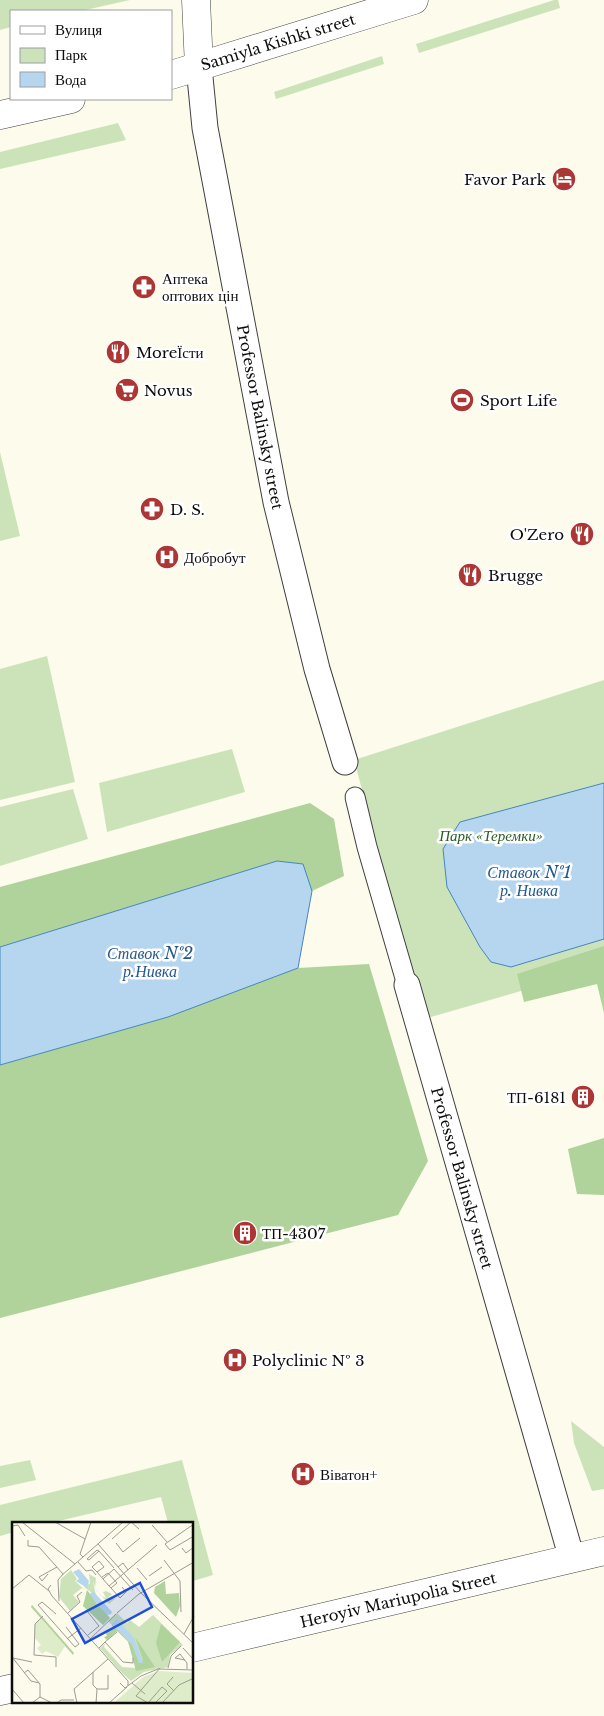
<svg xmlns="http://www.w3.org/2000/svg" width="604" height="1716" font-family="'Libre Baskerville',serif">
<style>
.green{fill:#cce3ba}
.forest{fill:#b0d29b}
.water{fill:#b6d6ef;stroke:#4585be}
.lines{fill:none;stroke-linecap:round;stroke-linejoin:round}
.pedestrian-casing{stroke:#3f3f3f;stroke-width:21}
.minor-casing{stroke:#3f3f3f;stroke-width:27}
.tertiary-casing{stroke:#3f3f3f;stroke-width:29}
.pedestrian{stroke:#fff;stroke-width:19}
.minor{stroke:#fff;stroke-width:25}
.tertiary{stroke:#fff;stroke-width:28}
.labels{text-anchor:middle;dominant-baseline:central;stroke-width:5;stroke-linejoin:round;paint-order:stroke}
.street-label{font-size:15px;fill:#0c0c0c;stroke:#fff}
.poi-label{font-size:15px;fill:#0c0c0c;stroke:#fff;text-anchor:start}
.park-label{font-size:15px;font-style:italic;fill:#2b5c23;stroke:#fff}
.water-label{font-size:16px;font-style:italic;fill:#23588f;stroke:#fff}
.inset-road{fill:none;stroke:#9d9b92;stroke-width:1}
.view{fill:#1d4ed8;fill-opacity:0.15;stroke:#1d4ed8;stroke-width:2.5}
.inset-edge{fill:none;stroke:#0c0c0c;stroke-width:2.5}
</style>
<rect width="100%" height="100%" fill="#fdfbec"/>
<g class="green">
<polygon points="0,0 130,0 81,11 11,11 11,27 0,30"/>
<polygon points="554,0 558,0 560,8 419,53 416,44"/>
<polygon points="382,56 384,64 276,99 274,92"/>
<polygon points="118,123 126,140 0,169 0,152"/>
<polygon points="0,452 20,536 0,541"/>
<polygon points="47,656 75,782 0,800 0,669"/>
<polygon points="604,680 604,967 424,1019 354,760"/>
<polygon points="232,749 245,792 107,832 99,783"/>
<polygon points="73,789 88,839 0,866 0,807"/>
<polygon points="571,1421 604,1447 604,1489 592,1491 574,1443"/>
<polygon points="30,1460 36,1480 0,1488 0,1466"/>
<polygon points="182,1460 213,1575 193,1581 192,1524 168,1523 161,1497 50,1523 14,1524 14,1532 0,1536 0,1505"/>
</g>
<g class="forest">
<polygon points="310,803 334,819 344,876 312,891 303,864 277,861 0,947 0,887"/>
<polygon points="604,946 604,1013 597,984 524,1002 517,974"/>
<polygon points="369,964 428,1161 398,1215 0,1318 0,1065 168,1017 298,968"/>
<polygon points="604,1138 604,1195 577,1194 568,1149"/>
</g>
<g class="water">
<polygon points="604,783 604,939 511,967 491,962 480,947 447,887 443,849 460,822"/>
<polygon points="277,861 303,864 312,891 298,968 168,1017 0,1065 0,947"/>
</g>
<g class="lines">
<g class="pedestrian-casing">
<polyline id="pedestrian" points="355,797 367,847 407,985"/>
</g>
<g class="minor-casing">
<g id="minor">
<polyline points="199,67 205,128 213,170 276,502 317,669 345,762"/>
<polyline points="407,985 572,1559"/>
</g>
</g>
<g class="tertiary-casing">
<g id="tertiary">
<polyline points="196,0 199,67"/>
<polyline points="171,75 414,0"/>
<polyline points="0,115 71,99"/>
<polyline points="192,1648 604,1551"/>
<polyline points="0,1691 14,1688"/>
</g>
</g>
<use href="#pedestrian" class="pedestrian"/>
<use href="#minor" class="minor"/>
<use href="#tertiary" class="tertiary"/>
</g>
<defs>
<g id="hotel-disc" transform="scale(1.25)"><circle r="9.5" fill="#ac3633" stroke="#fff"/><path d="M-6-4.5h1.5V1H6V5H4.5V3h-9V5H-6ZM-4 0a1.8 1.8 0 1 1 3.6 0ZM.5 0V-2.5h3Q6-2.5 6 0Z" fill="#fff"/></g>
<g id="pharmacy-disc" transform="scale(1.25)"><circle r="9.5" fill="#ac3633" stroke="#fff"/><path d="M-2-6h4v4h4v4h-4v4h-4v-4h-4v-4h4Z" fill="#fff"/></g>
<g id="restaurant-disc" transform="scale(1.25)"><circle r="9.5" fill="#ac3633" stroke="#fff"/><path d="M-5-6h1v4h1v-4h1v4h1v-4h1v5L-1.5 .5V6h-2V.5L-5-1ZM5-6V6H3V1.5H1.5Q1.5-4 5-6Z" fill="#fff"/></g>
<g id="supermarket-disc" transform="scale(1.25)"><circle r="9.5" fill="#ac3633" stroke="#fff"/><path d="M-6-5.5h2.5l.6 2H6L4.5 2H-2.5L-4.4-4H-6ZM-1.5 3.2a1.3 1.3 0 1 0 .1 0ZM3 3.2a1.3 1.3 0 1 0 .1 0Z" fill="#fff"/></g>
<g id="stadium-disc" transform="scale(1.25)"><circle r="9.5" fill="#ac3633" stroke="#fff"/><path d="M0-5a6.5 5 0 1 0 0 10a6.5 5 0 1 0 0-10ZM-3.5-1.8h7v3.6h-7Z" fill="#fff"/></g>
<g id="hospital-disc" transform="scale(1.25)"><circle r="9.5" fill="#ac3633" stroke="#fff"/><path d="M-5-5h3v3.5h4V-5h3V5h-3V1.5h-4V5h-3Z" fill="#fff"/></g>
<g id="building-disc" transform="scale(1.25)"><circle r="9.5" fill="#ac3633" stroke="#fff"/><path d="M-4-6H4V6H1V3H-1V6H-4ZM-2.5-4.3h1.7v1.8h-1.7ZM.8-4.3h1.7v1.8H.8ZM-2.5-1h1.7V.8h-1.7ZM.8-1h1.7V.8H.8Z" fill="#fff"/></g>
</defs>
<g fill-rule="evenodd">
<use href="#hotel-disc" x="564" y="179"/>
<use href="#pharmacy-disc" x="144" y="287"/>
<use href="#restaurant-disc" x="118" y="352"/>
<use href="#supermarket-disc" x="127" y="390"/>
<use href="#stadium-disc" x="462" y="400"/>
<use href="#pharmacy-disc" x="152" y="509"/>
<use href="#restaurant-disc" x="582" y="534"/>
<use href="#hospital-disc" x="167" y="557"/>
<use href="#restaurant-disc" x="470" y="575"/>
<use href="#building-disc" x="583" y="1097"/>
<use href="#building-disc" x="245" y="1233"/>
<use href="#hospital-disc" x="235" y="1360"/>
<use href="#hospital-disc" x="303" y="1474"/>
</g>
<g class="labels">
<g class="street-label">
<text transform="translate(278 42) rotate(-17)">Samiyla Kishki street</text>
<text transform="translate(260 417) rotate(79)">Professor Balinsky street</text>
<text transform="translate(462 1178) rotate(74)">Professor Balinsky street</text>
<text transform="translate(398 1600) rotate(-13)">Heroyiv Mariupolia Street</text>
</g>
<g class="poi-label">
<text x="546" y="179" text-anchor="end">Favor Park</text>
<text x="162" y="278">Аптека<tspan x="162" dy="17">оптових цін</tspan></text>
<text x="136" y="352">MoreЇсти</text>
<text x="144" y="390">Novus</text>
<text x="480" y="400">Sport Life</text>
<text x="170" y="509">D. S.</text>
<text x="564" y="534" text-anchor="end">O'Zero</text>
<text x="184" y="557">Добробут</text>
<text x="488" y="575">Brugge</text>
<text x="566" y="1097" text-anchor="end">ТП-6181</text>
<text x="262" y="1233">ТП-4307</text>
<text x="252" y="1360">Polyclinic № 3</text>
<text x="320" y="1474">Віватон+</text>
</g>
<g class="park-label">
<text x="491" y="835">Парк «Теремки»</text>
</g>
<g class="water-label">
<text x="529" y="872">Ставок №1<tspan x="529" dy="18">р. Нивка</tspan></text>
<text x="150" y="953">Ставок №2<tspan x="150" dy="18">р.Нивка</tspan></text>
</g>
</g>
<g transform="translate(12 1522)">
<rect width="181" height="181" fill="#fdfbec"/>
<path d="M59,48L65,57L63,59L74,69L70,66L61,73L67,80L58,89L47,75L49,57ZM77,52L84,56L83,66L89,74L94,76L91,70L94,69L100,72L95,77L100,74L103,77L97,82L84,68L81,59L84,74L72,65L78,61ZM105,91L115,101L118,98L127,105L141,93L171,123L158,133L156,145L132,150L119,159L108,149L88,126L93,121L92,125L110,145L124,146L116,120L96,99Z" fill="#cce3ba"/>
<path d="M153,59L154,72L167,71L168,84L164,95L142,71L143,65ZM75,68L98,96L91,103L71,84ZM20,83L62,131L61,133L19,85ZM100,102L120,122L127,141L131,138L123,115L143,145L124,149L116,119L105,109L95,118L92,115L95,114L93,109L101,106ZM149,102L168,120L150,140L144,121Z" fill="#b0d29b"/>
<path d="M29,96L53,124L46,135L34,129L30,132L25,126L29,123L23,116V102ZM147,149L181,151V181L103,180L131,155Z" fill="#deecca"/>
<path d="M67,47L77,59L75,66L64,59L67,57L61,50ZM81,69L100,90L99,92L96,93L85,83L78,72ZM105,97L122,116L131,141H127L120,122L100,102Z" fill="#b6d6ef"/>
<path class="inset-road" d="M10,0L63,42L111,0M43,0L73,17M182,2L153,22L158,28L182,14M140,3L155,20M0,4L6,3L13,14M100,17L119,0L127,7M16,18V24L27,25L51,52M104,21L111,30L128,16M86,22L128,70L182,122M170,26L174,31L182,25M85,28L87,29L77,38L75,37ZM87,29L102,46M71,35L68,32L79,0M152,38L168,59L169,90M66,40L74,49L80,48L84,53M106,45L111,41L116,48M125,46L135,58M85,50L92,45L87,39L80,45L85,50L97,64L99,66L108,76L114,70L110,65M36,52L30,59L27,55L45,45M50,53L63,42M137,54L150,45M90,55L96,51L105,61L99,66M91,57L102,47L121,68M39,63L36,67L40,74L116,159V164M97,64L145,23M0,67L17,53L37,69M47,79L46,58L51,52M75,89L87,104L76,113M56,91L68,80L65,74L70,70M105,91L127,72L182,40M44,92L30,80L26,83L63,125L67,122L54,105M31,94L23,102L22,133L44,135V145M172,112L182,94M55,117L69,106M78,117L104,92M93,120L105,110M87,126L93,120L111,140L121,141V136M171,126L182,138M0,135L19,159L27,161M1,136L20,140M173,138L163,136L168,132L175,141V147M156,146L159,134L169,124M81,150V163L85,167L84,181M12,151L16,148L28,162V175M161,155L155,162L162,169M108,161L113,166L129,154L146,147L182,148M120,161L133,172M0,167L12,181M85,167H96V153M20,181L28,175L40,181M45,181L49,178H62M65,181L62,167L96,137M97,181L115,165M136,181L124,174L148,146M136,181L150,165L155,169L143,181M150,181L167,163L182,156"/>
<path class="view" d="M128,61L140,85L73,121L60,97Z"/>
<rect width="181" height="181" class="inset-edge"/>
</g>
<rect x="10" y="10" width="162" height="90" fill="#ffffff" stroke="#9e9e9e"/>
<rect x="20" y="26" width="25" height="8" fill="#ffffff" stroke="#9e9e9e"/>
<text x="55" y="35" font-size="15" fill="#0c0c0c">Вулиця</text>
<rect x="20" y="48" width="25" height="15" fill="#cce3ba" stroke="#9e9e9e"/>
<text x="55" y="60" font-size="15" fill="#0c0c0c">Парк</text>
<rect x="20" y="72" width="25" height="15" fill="#b6d6ef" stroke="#9e9e9e"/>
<text x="55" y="85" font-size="15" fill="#0c0c0c">Вода</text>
</svg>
